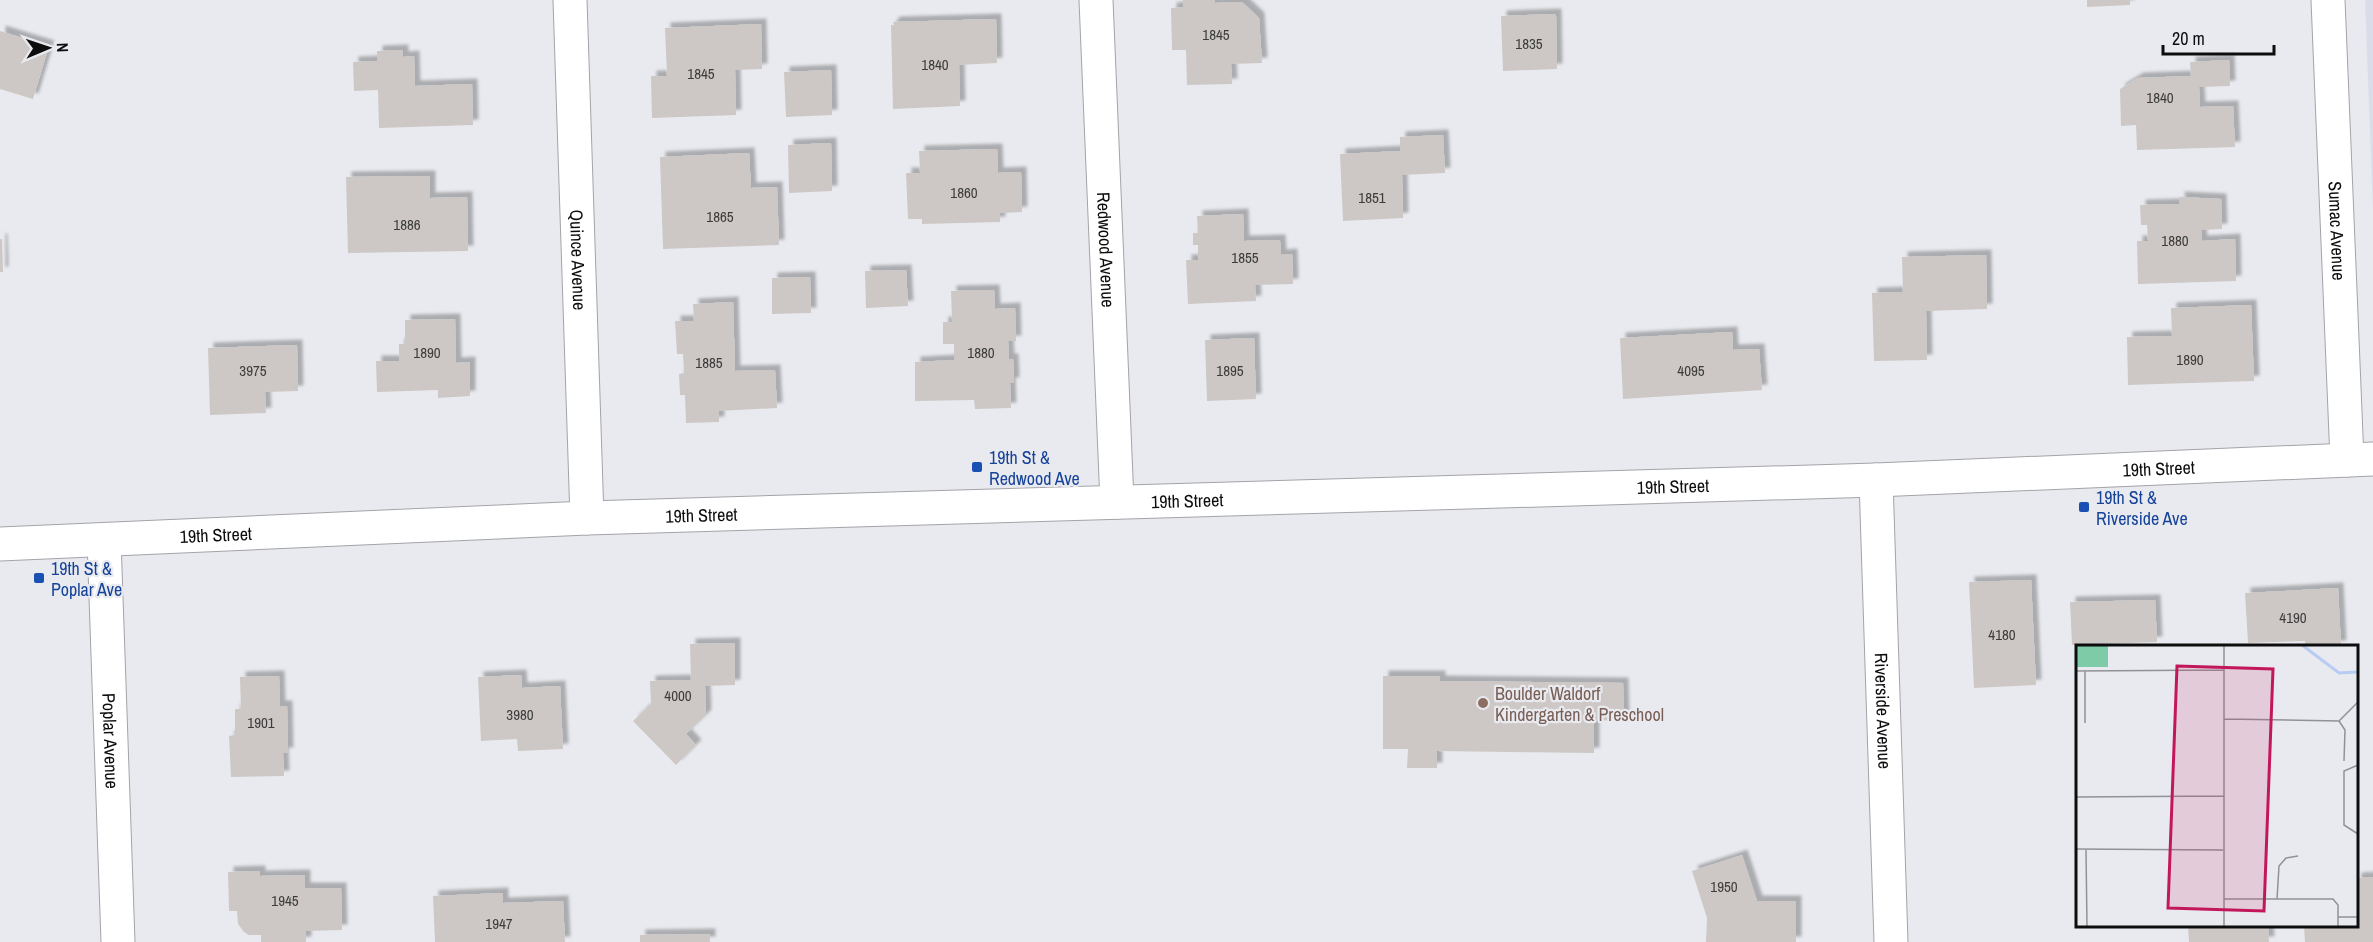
<svg xmlns="http://www.w3.org/2000/svg" width="2373" height="942" font-family="'Archivo Narrow',sans-serif">
<style>
.built{fill:#dadde9}
.building{fill:#cdc8c6;filter:url(#shadow)}
.lines{fill:none;stroke-linecap:round;stroke-linejoin:round}
.street-casing{stroke:#a3a4a9;stroke-width:35}
.secondary-casing{stroke:#a3a4a9;stroke-width:35}
.street{stroke:#fff;stroke-width:33}
.secondary{stroke:#fff;stroke-width:33}
.transit-dot{fill:#1a4fb4;stroke:#e9eaef;stroke-width:2}
.education-dot{fill:#8d6e63;stroke:#e9eaef;stroke-width:2}
.labels{text-anchor:middle;dominant-baseline:central;stroke-width:4.5;stroke-linejoin:round;paint-order:stroke}
.number-label{font-size:15px;fill:#3d3c3c}
.street-label{font-size:18px;fill:#0d0d0e;stroke:#e9eaef}
.transit-label{font-size:18px;fill:#164399;stroke:#e9eaef;text-anchor:start}
.education-label{font-size:18px;fill:#785e54;stroke:#e9eaef;text-anchor:start}
.inset-river{fill:none;stroke:#b8ccf3;stroke-width:3}
.inset-road{fill:none;stroke:#919295;stroke-width:1.5}
.view{fill:#c2185b;fill-opacity:0.15;stroke:#c2185b;stroke-width:3}
.inset-edge{fill:none;stroke:#0d0d0e;stroke-width:3}
</style>
<defs>
<filter id="shadow"><feDropShadow dx="5.5" dy="-5.5" stdDeviation="1.5" flood-color="#0004"/></filter>
</defs>
<rect width="100%" height="100%" fill="#e9eaef"/>
<polygon class="built" points="2365,0 2373,0 2373,211"/>
<g class="building">
<polygon points="1183,0 1215,0 1215,3 1242,2 1259,18 1262,63 1231,64 1232,84 1187,85 1186,50 1172,50 1171,8 1183,7"/>
<polygon points="2087,0 2130,0 2130,5 2087,7"/>
<polygon points="1556,14 1557,69 1503,71 1501,16"/>
<polygon points="996,19 997,63 959,65 960,106 893,109 891,25 894,25 893,22"/>
<polygon points="761,24 762,69 735,70 736,115 652,118 651,76 667,76 665,28"/>
<polygon points="0,31 49,46 33,99 0,89"/>
<polygon points="403,50 403,57 414,56 415,86 472,84 473,125 379,128 378,90 354,91 353,62 377,61 377,51"/>
<polygon points="2229,60 2230,86 2199,87 2200,107 2233,106 2235,147 2137,150 2136,125 2121,126 2120,89 2138,78 2191,76 2190,62"/>
<polygon points="831,70 832,115 786,117 784,72"/>
<polygon points="1443,135 1445,173 1402,175 1403,218 1343,221 1340,154 1400,151 1400,137"/>
<polygon points="831,143 832,191 789,193 788,145"/>
<polygon points="997,149 998,173 1021,172 1022,212 1000,213 1000,222 922,224 922,219 908,219 906,173 920,173 919,151"/>
<polygon points="749,153 751,188 777,187 779,245 663,249 660,157"/>
<polygon points="430,176 430,198 467,197 468,251 348,253 346,177"/>
<polygon points="2179,197 2221,199 2222,229 2201,230 2202,241 2235,239 2236,281 2138,284 2137,241 2148,241 2147,225 2141,225 2140,205 2180,204"/>
<polygon points="1243,214 1244,241 1280,240 1281,255 1292,254 1293,284 1255,285 1256,301 1188,304 1186,260 1198,260 1198,245 1193,245 1193,233 1198,233 1197,216"/>
<polygon points="0,239 2,239 3,272 0,272"/>
<polygon points="1986,255 1987,309 1926,311 1927,360 1874,361 1872,293 1903,292 1902,257"/>
<polygon points="906,270 908,306 866,308 865,271"/>
<polygon points="810,277 811,313 772,314 772,278"/>
<polygon points="994,290 995,309 1015,308 1016,341 1008,341 1009,359 1013,359 1014,383 1010,383 1011,408 975,409 974,400 915,401 915,362 954,360 954,344 943,344 943,322 952,322 951,291"/>
<polygon points="733,302 735,371 775,370 777,408 719,411 719,422 686,423 685,395 680,395 679,374 684,373 683,354 677,354 675,321 694,321 693,304"/>
<polygon points="2251,305 2254,381 2128,385 2127,337 2172,336 2171,308"/>
<polygon points="455,319 456,363 470,362 470,396 438,398 438,390 377,392 376,361 399,361 399,344 405,344 405,320"/>
<polygon points="1732,332 1733,350 1759,349 1762,390 1623,399 1620,338"/>
<polygon points="1254,338 1256,399 1207,401 1205,340"/>
<polygon points="297,345 298,391 265,392 266,413 210,415 208,348"/>
<polygon points="2031,580 2036,685 1974,688 1969,582"/>
<polygon points="2338,588 2341,646 2305,646 2305,641 2248,643 2245,593"/>
<polygon points="2155,600 2157,642 2072,645 2070,602"/>
<polygon points="735,643 735,685 705,686 706,715 686,734 696,745 676,765 633,721 651,704 650,681 691,680 690,644"/>
<polygon points="521,675 522,688 560,686 563,749 518,751 517,739 481,741 478,677"/>
<polygon points="279,676 280,706 287,706 288,753 283,753 284,776 231,777 229,736 235,735 235,709 241,709 240,677"/>
<polygon points="1383,676 1440,676 1440,681 1623,683 1624,721 1594,720 1594,753 1437,751 1437,768 1407,768 1408,749 1383,749"/>
<polygon points="1742,855 1757,901 1796,901 1796,942 1706,942 1707,918 1692,871"/>
<polygon points="260,871 260,876 305,875 305,888 341,888 342,930 306,931 306,942 261,942 261,935 249,935 244,932 238,924 237,911 229,911 228,872"/>
<polygon points="2373,877 2373,942 2305,942 2304,926 2356,926 2356,878"/>
<polygon points="503,893 503,903 563,901 565,942 435,942 433,896"/>
<polygon points="2188,926 2268,926 2269,942 2189,942"/>
<polygon points="710,934 710,942 640,942 640,935"/>
</g>
<g class="lines">
<g class="street-casing">
<g id="street">
<path id="s1" d="M570,0L587,518"/>
<path id="s2" d="M1096,0L1117,502"/>
<path id="s3" d="M2328,0L2347,460"/>
<path id="s4" d="M1876,480L1891,942"/>
<path id="s5" d="M104,540L118,942"/>
</g>
</g>
<g class="secondary-casing">
<g id="secondary">
<path id="s6" d="M0,544L587,518L1876,480L2373,459"/>
</g>
</g>
<use href="#street" class="street"/>
<use href="#secondary" class="secondary"/>
</g>
<g class="transit-dot">
<rect x="971" y="461" width="12" height="12" rx="3"/>
<rect x="2078" y="501" width="12" height="12" rx="3"/>
<rect x="33" y="572" width="12" height="12" rx="3"/>
</g>
<circle class="education-dot" cx="1483" cy="703" r="6"/>
<g class="labels">
<g class="number-label">
<text x="1216" y="34">1845</text>
<text x="1529" y="43">1835</text>
<text x="935" y="64">1840</text>
<text x="701" y="73">1845</text>
<text x="2160" y="97">1840</text>
<text x="964" y="192">1860</text>
<text x="1372" y="197">1851</text>
<text x="720" y="216">1865</text>
<text x="407" y="224">1886</text>
<text x="2175" y="240">1880</text>
<text x="1245" y="257">1855</text>
<text x="427" y="352">1890</text>
<text x="981" y="352">1880</text>
<text x="2190" y="359">1890</text>
<text x="709" y="362">1885</text>
<text x="253" y="370">3975</text>
<text x="1230" y="370">1895</text>
<text x="1691" y="370">4095</text>
<text x="2293" y="617">4190</text>
<text x="2002" y="634">4180</text>
<text x="678" y="695">4000</text>
<text x="520" y="714">3980</text>
<text x="261" y="722">1901</text>
<text x="1724" y="886">1950</text>
<text x="285" y="900">1945</text>
<text x="499" y="923">1947</text>
</g>
<g class="street-label">
<text stroke="none"><textPath href="#s3" startOffset="231">Sumac Avenue</textPath></text>
<text stroke="none"><textPath href="#s2" startOffset="250">Redwood Avenue</textPath></text>
<text stroke="none"><textPath href="#s1" startOffset="260">Quince Avenue</textPath></text>
<text stroke="none"><textPath href="#s6" startOffset="2160">19th Street</textPath></text>
<text stroke="none"><textPath href="#s6" startOffset="1674">19th Street</textPath></text>
<text stroke="none"><textPath href="#s6" startOffset="1188">19th Street</textPath></text>
<text stroke="none"><textPath href="#s6" startOffset="702">19th Street</textPath></text>
<text stroke="none"><textPath href="#s6" startOffset="216">19th Street</textPath></text>
<text stroke="none"><textPath href="#s4" startOffset="231">Riverside Avenue</textPath></text>
<text stroke="none"><textPath href="#s5" startOffset="201">Poplar Avenue</textPath></text>
</g>
<g class="transit-label">
<text x="989" y="457">19th St &amp;<tspan x="989" dy="21">Redwood Ave</tspan></text>
<text x="2096" y="497">19th St &amp;<tspan x="2096" dy="21">Riverside Ave</tspan></text>
<text x="51" y="568">19th St &amp;<tspan x="51" dy="21">Poplar Ave</tspan></text>
</g>
<g class="education-label">
<text x="1495" y="693">Boulder Waldorf<tspan x="1495" dy="21">Kindergarten &amp; Preschool</tspan></text>
</g>
</g>
<g transform="translate(2076 645)">
<rect width="282" height="282" fill="#e9eaef"/>
<path d="M0,0H32V22H0Z" fill="#7dcca7"/>
<path class="inset-river" d="M226,0L263,28L282,27"/>
<path class="inset-road" d="M148,0V282M0,26L148,25M9,26V78M148,74L263,76M263,76L269,85L268,116M263,76L282,57M282,120L268,126V180L282,189M0,152L148,151M0,204L147,205M10,205L11,282M148,254H257L262,260V282M201,254L203,221L210,213L222,211M262,272H282"/>
<path class="view" d="M101,21L197,24L188,266L92,263Z"/>
<rect width="282" height="282" class="inset-edge"/>
</g>
<g transform="translate(48 48) rotate(88)" stroke="#e9eaef" stroke-width="4.5" paint-order="stroke">
<path d="M0-4.5L10 22L0 15L-10 22Z" fill="#0d0d0e"/>
<text y="-9" font-size="16" font-weight="bold" text-anchor="middle" fill="#0d0d0e">N</text>
</g>
<path d="M2163 45v9h111v-9" fill="none" stroke="#0d0d0e" stroke-width="3"/>
<text x="2172" y="45" font-size="18" fill="#0d0d0e" stroke="#e9eaef" stroke-width="4.5" paint-order="stroke">20 m</text>
</svg>
